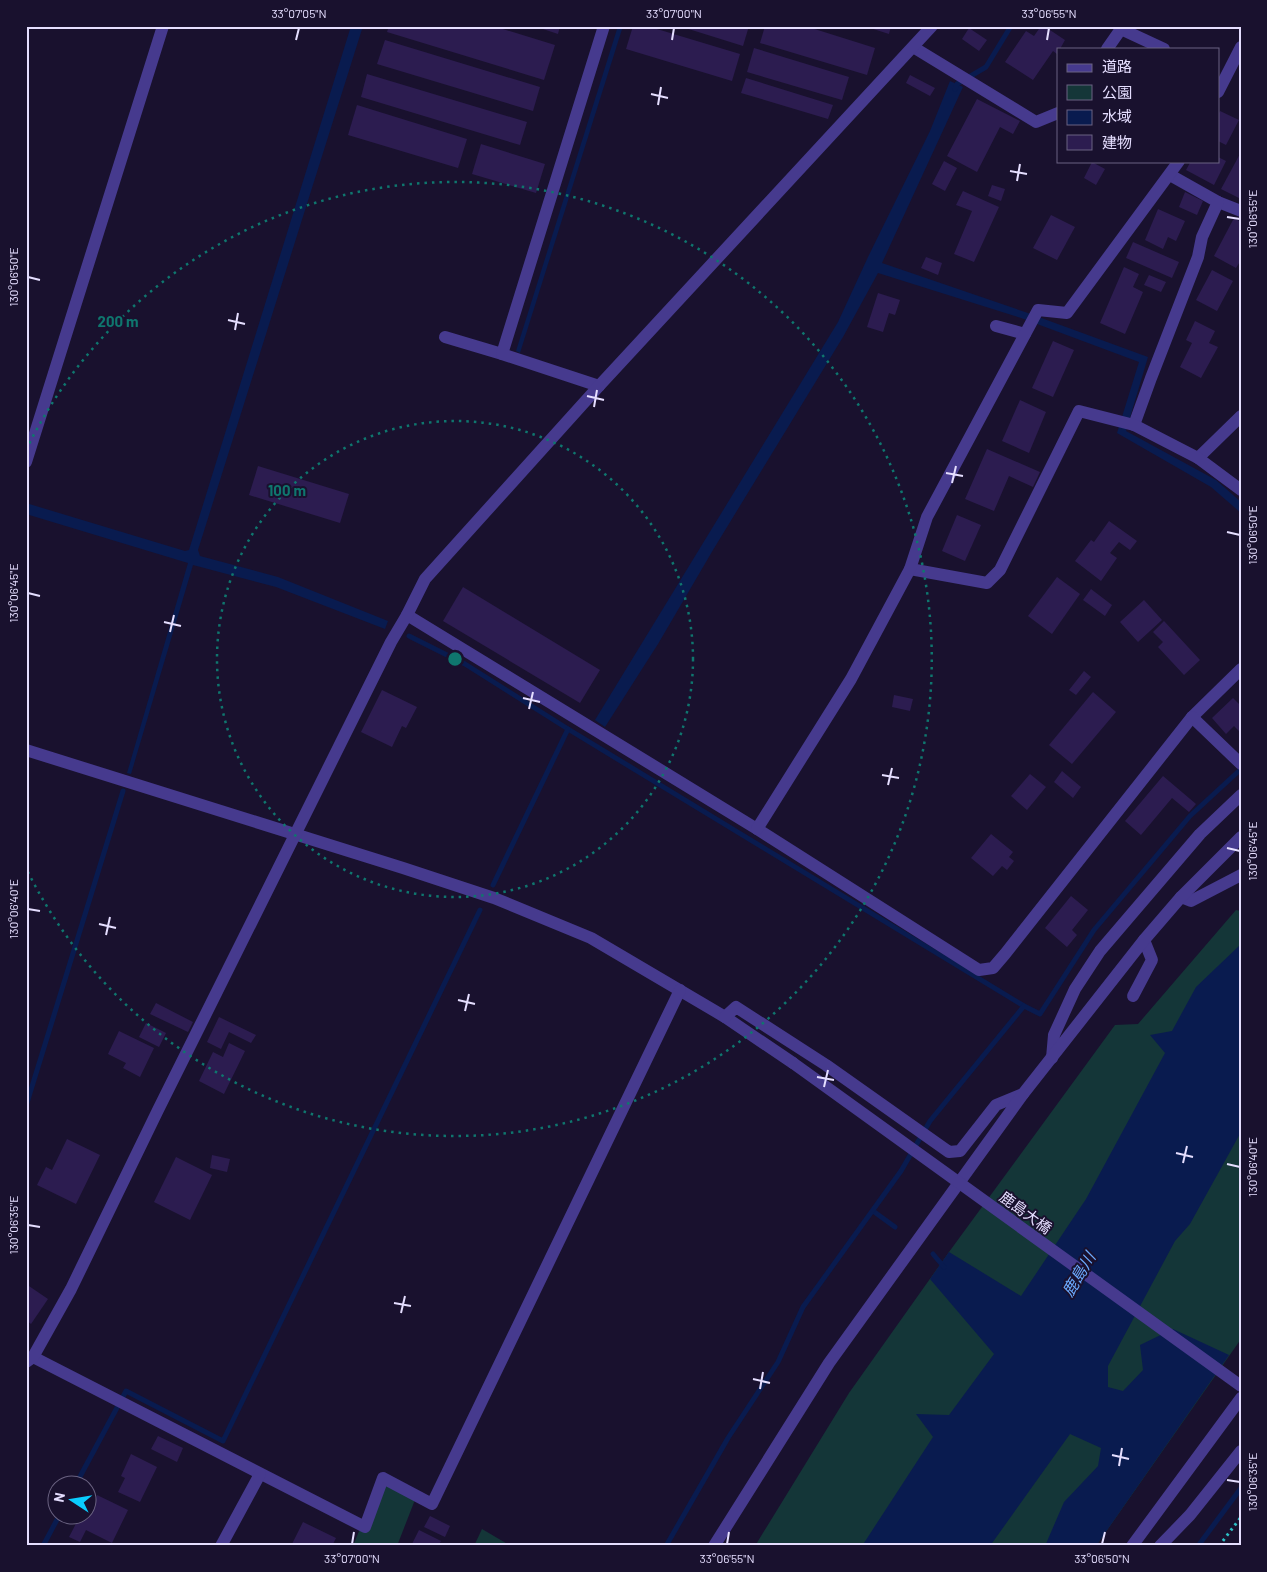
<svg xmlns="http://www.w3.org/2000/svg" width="1267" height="1572" font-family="Barlow,'Noto Sans JP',sans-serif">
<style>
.green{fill:#143638}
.water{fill:#091b4f}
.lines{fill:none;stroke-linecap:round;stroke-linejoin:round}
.stream{stroke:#091b4f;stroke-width:5}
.building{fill:#2c1c50}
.path{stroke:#2cbec4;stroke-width:3;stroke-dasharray:2.5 4;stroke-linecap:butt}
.minor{stroke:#463a8e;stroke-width:12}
.minor-bridge{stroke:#463a8e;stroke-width:12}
.ticks{fill:none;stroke:#e5deff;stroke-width:2}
.ring{fill:none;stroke:#0f766e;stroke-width:2.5;stroke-dasharray:2.5 5}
.labels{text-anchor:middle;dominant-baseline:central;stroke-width:4;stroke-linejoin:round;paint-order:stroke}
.street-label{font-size:15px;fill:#e5deff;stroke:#19112e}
.water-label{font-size:16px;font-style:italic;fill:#6cabff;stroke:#19112e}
.centre{fill:#0f766e;stroke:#19112e;stroke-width:2.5}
.ring-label{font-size:15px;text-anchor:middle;font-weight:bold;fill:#0f766e;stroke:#19112e;stroke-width:4;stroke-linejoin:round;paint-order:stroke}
.neatline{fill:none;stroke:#e5deff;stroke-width:2}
.ticks-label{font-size:12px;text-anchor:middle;fill:#e5deff}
</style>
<rect width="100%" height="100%" fill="#19112e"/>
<g class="green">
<polygon points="1236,910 1241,911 1241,974 895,1546 755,1546 849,1393 949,1252 1115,1025 1138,1024"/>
<polygon points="1241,1058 1241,1339 1096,1546 944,1546"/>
<polygon points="383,1472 418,1492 397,1546 353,1546"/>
<polygon points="482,1529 511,1546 474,1546"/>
</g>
<g class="water">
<polygon points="351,26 363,26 198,550 200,556 278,577 388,621 385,629 276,587 193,565 131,774 127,773 188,563 26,514 26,503 185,551 189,550"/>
<polygon points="618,26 623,26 520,353 516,351"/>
<polygon points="950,81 963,87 882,263 1025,312 1148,357 1126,431 1216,480 1241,502 1241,513 1211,487 1117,433 1139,362 1021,318 878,273 843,337 713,550 658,644 605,727 595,720 838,322 868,257 930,131"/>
<polygon points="1241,944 1241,1132 1190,1224 1175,1241 1108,1366 1108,1387 1123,1391 1143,1370 1140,1345 1173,1329 1229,1355 1096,1546 1045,1546 1064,1502 1098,1466 1101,1448 1070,1434 990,1546 862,1546 933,1437 916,1414 949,1415 994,1354 930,1279 949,1252 1021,1296 1086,1199 1165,1053 1150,1035 1172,1031 1196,987"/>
</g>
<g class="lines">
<g class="stream">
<polyline points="955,89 957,84 986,67 1011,26"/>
<polyline points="409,636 465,664 568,729 1024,1006"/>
<polyline points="493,885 568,729"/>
<polyline points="26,1106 123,791"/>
<polyline points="873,1211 895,1227"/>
<polyline points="933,1254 944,1267"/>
<polyline points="76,1484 126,1391 223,1441 480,910"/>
<polyline points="43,1546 60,1514"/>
<polyline points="666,1546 728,1438 778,1362 803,1307 901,1171 930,1121 1024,1006 1040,1014 1094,930 1190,816 1241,769"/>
<polyline points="1198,1546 1241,1488"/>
</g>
</g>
<g class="building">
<polygon points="389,26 493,26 555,45 544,80 387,32"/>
<polygon points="534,26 560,26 558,34"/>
<polygon points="633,26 647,26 740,54 732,81 626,49"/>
<polygon points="679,26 749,26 743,46"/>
<polygon points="765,26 805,26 875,48 867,75 760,43"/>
<polygon points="864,26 891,26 889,34"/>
<polygon points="1041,26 1044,26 1065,40 1060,49 1058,49 1057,54 1053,51 1033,80 1005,62 1026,31 1034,36"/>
<polygon points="969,28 987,40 979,51 962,39"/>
<polygon points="385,40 540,87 533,111 377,64"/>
<polygon points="754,48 849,77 842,100 747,72"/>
<polygon points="367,74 527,122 520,145 361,97"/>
<polygon points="910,75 935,88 930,96 906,83"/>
<polygon points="746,78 833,105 828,119 741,93"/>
<polygon points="977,99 1020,121 1013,134 1000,127 977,172 947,156"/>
<polygon points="357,105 467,139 458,168 348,135"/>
<polygon points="1220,111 1239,120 1226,145 1218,141 1218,115"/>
<polygon points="481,144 545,164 536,193 472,174"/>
<polygon points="1241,152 1241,199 1221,189"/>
<polygon points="1218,157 1226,161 1214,185 1186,170 1191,161 1218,161"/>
<polygon points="944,161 957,168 945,191 932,184"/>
<polygon points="1092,162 1105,169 1096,185 1084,178"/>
<polygon points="992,185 1005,189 1001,201 988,196"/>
<polygon points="963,191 999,207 974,262 954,254 972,211 956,205"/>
<polygon points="1185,192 1203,201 1197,215 1179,207"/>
<polygon points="1158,209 1185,221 1176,241 1168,237 1163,249 1145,240"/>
<polygon points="1051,215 1075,227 1057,260 1033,248"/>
<polygon points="1234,218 1241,222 1241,260 1236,268 1214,256"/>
<polygon points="1133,242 1179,262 1172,278 1126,258"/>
<polygon points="926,257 942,263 938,275 921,268"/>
<polygon points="1124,267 1139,274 1133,287 1143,292 1125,334 1100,323"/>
<polygon points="1212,270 1233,281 1217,311 1196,300"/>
<polygon points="1149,275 1166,282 1161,292 1144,285"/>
<polygon points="878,293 900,300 895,315 889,313 883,332 867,327"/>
<polygon points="1195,321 1215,331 1209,343 1218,347 1201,378 1180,367 1192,343 1186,340"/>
<polygon points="1053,341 1074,350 1053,397 1032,388"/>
<polygon points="1020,400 1046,412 1029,453 1002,441"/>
<polygon points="987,449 1040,472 1033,487 1009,476 994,511 965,499"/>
<polygon points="258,466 349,494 340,523 249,495"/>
<polygon points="957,515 981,525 965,561 942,551"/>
<polygon points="1109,521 1137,541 1130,550 1119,542 1110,553 1117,558 1101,581 1075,561 1091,540 1094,542"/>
<polygon points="1057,577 1080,594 1052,634 1028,616"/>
<polygon points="463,587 600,670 580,703 443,621"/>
<polygon points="1091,589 1112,605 1105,616 1083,600"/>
<polygon points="1144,600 1162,620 1138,642 1120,622"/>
<polygon points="1164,621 1200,660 1184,675 1158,647 1163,642 1153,632"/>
<polygon points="1084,671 1091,677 1076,695 1069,690"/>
<polygon points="382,690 417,707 406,728 402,726 392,747 361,732"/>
<polygon points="1093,692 1116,712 1072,764 1049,745"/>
<polygon points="894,695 913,699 910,711 892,707"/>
<polygon points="1233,698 1241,706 1241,733 1234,726 1226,734 1212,718"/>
<polygon points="1062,771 1081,787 1073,798 1054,782"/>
<polygon points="1030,774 1046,787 1027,810 1011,796"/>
<polygon points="1163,776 1196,804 1189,812 1172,798 1141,835 1125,821"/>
<polygon points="991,834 1013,852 1009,857 1014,861 1007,870 1002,866 993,876 971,858"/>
<polygon points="1071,896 1088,910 1072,930 1077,935 1067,947 1045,928"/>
<polygon points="156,1003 193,1022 188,1032 150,1014"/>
<polygon points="219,1017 256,1035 251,1043 229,1032 221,1049 207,1042"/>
<polygon points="146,1023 166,1033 159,1047 139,1037"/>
<polygon points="119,1031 154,1048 140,1077 123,1068 126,1063 108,1054"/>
<polygon points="229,1043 245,1051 224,1094 199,1081 213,1052 223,1057"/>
<polygon points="67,1139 100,1155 76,1204 37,1185 46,1167 52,1170"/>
<polygon points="212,1155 230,1159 227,1172 210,1168"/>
<polygon points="176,1157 212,1175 190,1220 154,1202"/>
<polygon points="26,1284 48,1299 31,1324 26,1320"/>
<polygon points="158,1436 183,1448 177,1462 151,1449"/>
<polygon points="131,1454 157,1467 140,1502 118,1492 125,1478 121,1476"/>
<polygon points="97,1495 128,1510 112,1543 86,1530 80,1542 69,1537 81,1514 88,1514"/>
<polygon points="430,1516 450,1526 445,1537 424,1527"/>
<polygon points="303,1522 336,1538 332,1546 319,1544 318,1546 291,1546"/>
<polygon points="419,1530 441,1541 438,1546 411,1546"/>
</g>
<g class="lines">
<polyline class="path" points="1219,1546 1241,1517"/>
<g class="minor">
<polyline points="913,47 1036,122 1058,113"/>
<polyline points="1107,49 1121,29 1164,49"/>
<polyline points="1218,92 1241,47"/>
<polyline points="1170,175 1218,202 1241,211"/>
<polyline points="996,326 1025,334"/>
<polyline points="445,337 502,354"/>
<polyline points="599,386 502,354 604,26"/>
<polyline points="1134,425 1151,378 1198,257 1202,237 1218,202"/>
<polyline points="1198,458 1241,416"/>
<polyline points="26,462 163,26"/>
<polyline points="910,569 987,583 1000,570 1079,411 1134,425 1198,458 1241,490"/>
<polyline points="407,615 757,829 979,970 993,968 1005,954 1192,717 1241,669"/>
<polyline points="1192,717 1241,764"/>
<polyline points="26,750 403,868 494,898 591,938 725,1017 793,1063"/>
<polyline points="757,829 851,679 910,569 927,517 1038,310 1067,313 1179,161"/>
<polyline points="1181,897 1191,901 1241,875"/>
<polyline points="1133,996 1152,960 1144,940"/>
<polyline points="725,1017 736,1007 826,1065 949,1152 960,1151 996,1105 1023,1094"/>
<polyline points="1052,1058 1054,1035 1075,989 1100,951 1200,834 1241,795"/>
<polyline points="33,1357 365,1527 383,1478 432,1504 680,990"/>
<polyline points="26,1362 33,1357 71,1289 158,1110 391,642 407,615 425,579 599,386 932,26"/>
<polyline points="221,1546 260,1474"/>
<polyline points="714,1546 829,1363 1023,1094 1144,940 1181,897 1241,837"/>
<polyline points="1132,1546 1241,1398"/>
<polyline points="1160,1546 1190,1515 1241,1451"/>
</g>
<polyline class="minor-bridge" points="793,1063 1241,1386"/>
</g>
<path class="ticks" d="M296,40L299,28M672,40L674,28M1047,40L1049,28M651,94L668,98M658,105L661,87M1010,171L1027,174M1017,181L1020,164M1227,217L1240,219M28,277L40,280M228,320L245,324M235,330L238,313M587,396L604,400M594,407L597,390M946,473L963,476M952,483L956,466M1227,532L1240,535M28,593L40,596M164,622L181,626M170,632L174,615M523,698L540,702M529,709L533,692M882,775L899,778M888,785L892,768M1227,848L1240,851M28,909L40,911M99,924L116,928M106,935L110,917M458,1000L475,1004M465,1011L469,994M817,1077L834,1080M824,1087L828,1070M1176,1153L1193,1157M1183,1163L1187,1146M1227,1164L1240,1167M28,1225L40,1227M394,1303L411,1306M401,1313L405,1296M753,1379L770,1383M760,1389L763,1372M1112,1455L1129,1459M1119,1466L1122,1448M1227,1480L1240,1482M352,1544L354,1532M727,1544L729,1532M1102,1544L1105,1532"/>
<g class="ring">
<circle cx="455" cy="659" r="238"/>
<path d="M26 450A477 477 0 1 1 26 868"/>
</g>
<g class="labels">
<g class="street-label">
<text transform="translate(1026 1212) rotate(36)">鹿島大橋</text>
</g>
<g class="water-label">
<text transform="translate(1078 1274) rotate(-59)">鹿島川</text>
</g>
</g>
<circle cx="455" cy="659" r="8" class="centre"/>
<g class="ring-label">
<text x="118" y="327">200 m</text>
<text x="287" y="496">100 m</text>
</g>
<rect width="1267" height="1572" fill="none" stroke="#19112e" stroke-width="55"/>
<rect x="1057" y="48" width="162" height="115" fill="#19112e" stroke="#6b6382"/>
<rect x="1067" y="64" width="25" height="8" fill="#463a8e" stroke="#6b6382"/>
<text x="1102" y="72" font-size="15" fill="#e5deff">道路</text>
<rect x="1067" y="85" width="25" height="15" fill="#143638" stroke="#6b6382"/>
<text x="1102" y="98" font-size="15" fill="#e5deff">公園</text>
<rect x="1067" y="110" width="25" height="15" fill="#091b4f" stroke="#6b6382"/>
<text x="1102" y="122" font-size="15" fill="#e5deff">水域</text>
<rect x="1067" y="135" width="25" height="15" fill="#2c1c50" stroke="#6b6382"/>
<text x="1102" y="148" font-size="15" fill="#e5deff">建物</text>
<g transform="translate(72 1500) rotate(282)"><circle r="24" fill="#19112e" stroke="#6b6382"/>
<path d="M0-4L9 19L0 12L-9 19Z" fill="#0acdff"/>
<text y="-8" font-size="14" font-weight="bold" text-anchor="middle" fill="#e5deff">N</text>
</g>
<rect x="28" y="28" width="1212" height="1516" class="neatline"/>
<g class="ticks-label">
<text x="299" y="18">33°07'05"N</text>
<text x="674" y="18">33°07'00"N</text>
<text x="1049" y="18">33°06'55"N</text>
<text transform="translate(1253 219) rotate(-90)" y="4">130°06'55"E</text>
<text transform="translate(14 277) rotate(-90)" y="4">130°06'50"E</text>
<text transform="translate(1253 535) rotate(-90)" y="4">130°06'50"E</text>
<text transform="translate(14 593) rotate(-90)" y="4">130°06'45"E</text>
<text transform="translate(1253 851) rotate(-90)" y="4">130°06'45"E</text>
<text transform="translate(14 909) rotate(-90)" y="4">130°06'40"E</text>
<text transform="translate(1253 1167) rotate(-90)" y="4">130°06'40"E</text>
<text transform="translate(14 1225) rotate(-90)" y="4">130°06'35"E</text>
<text transform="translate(1253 1482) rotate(-90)" y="4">130°06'35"E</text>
<text x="352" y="1563">33°07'00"N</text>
<text x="727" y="1563">33°06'55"N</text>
<text x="1102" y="1563">33°06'50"N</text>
</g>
</svg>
